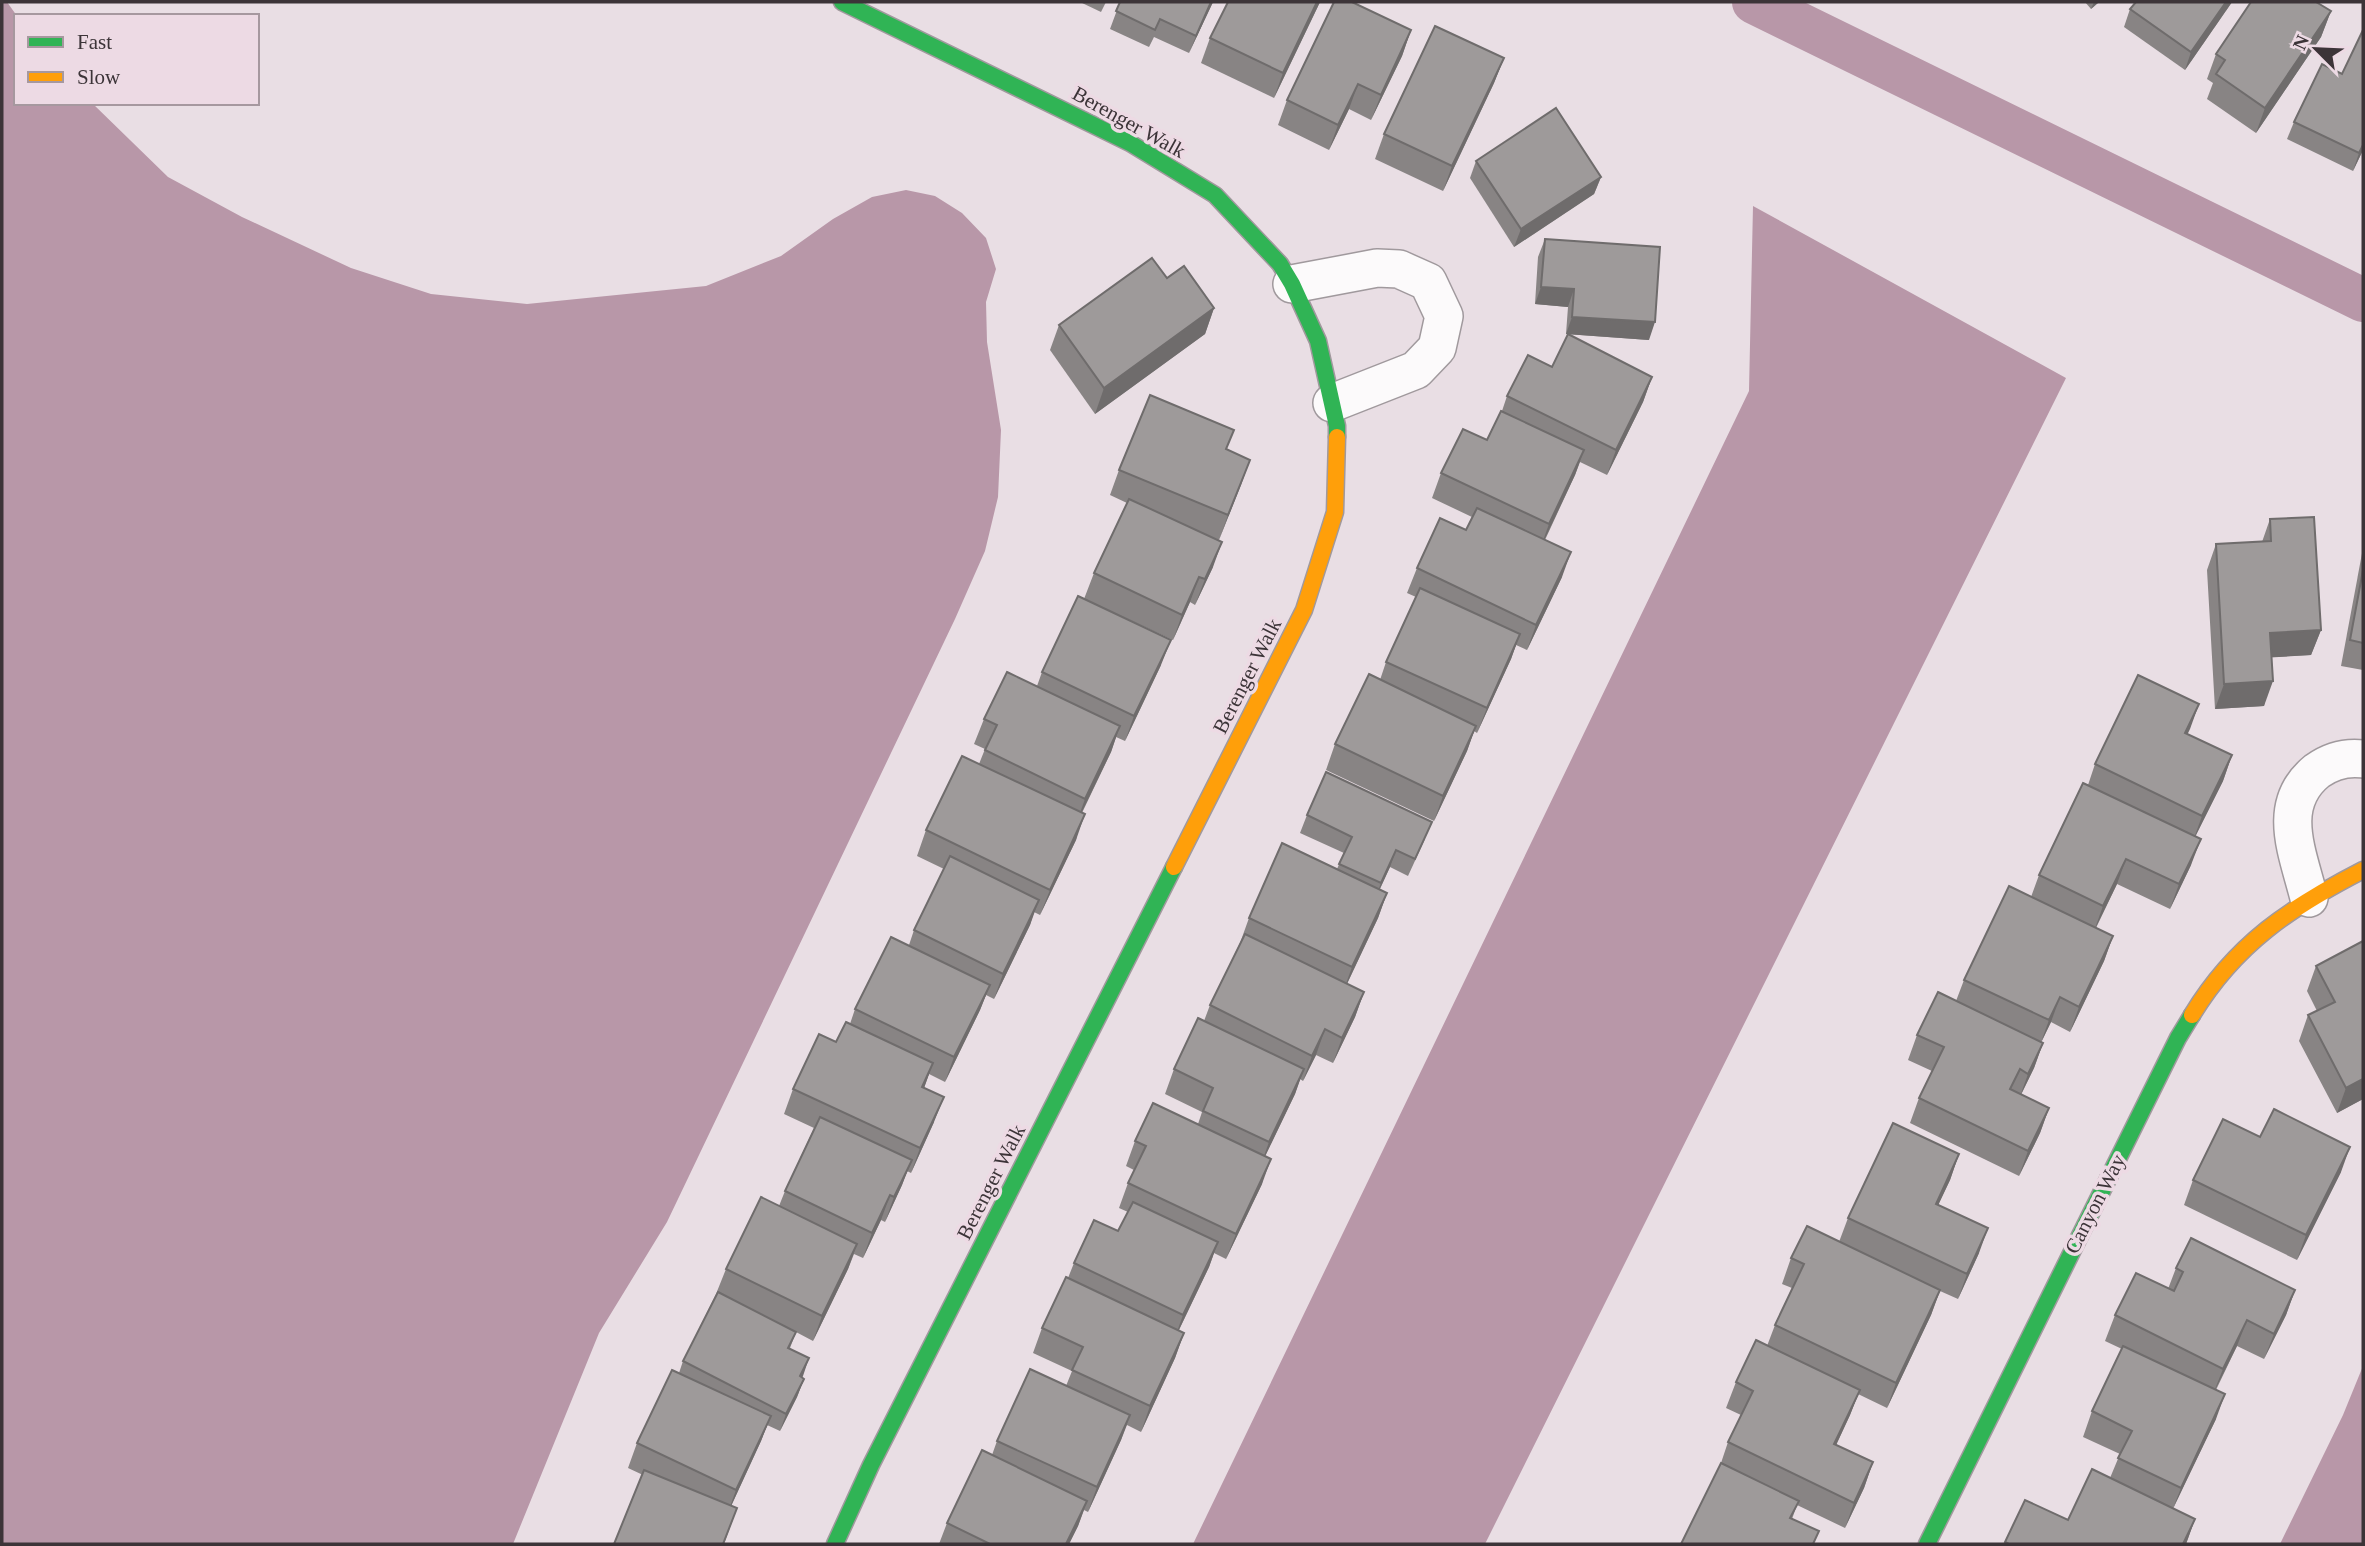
<svg xmlns="http://www.w3.org/2000/svg" width="2365" height="1546" font-family="'Times New Roman',serif">
<style>
.water{fill:#b897a8}
.lines{fill:none;stroke-linecap:round;stroke-linejoin:round}
.canal{stroke:#b897a8;stroke-width:44}
.street-casing{stroke:#a0999d;stroke-width:40}
.fast-casing{stroke:#a0999d;stroke-width:19}
.slow-casing{stroke:#a0999d;stroke-width:19}
.street{stroke:#fcfafb;stroke-width:37}
.fast{stroke:#30b455;stroke-width:16}
.slow{stroke:#ff9f0a;stroke-width:16}
.wall{fill:#888484}
.shaded-wall{fill:#6f6c6c}
.building{fill:#9e9a9a;stroke:#6f6c6c;stroke-width:2}
.labels{text-anchor:middle;dominant-baseline:central;stroke-width:7;stroke-linejoin:round;paint-order:stroke}
.street-label{font-size:21px;fill:#3c3438;stroke:#eddae4}
</style>
<rect width="100%" height="100%" fill="#e9dee4"/>
<g class="water">
<polygon points="2,2 7,2 17,16 16,103 92,103 168,177 242,217 351,268 431,294 527,304 706,286 781,256 833,219 872,197 906,190 935,196 962,213 986,238 996,269 986,302 987,342 1001,430 998,497 985,551 955,619 667,1222 599,1333 513,1544 2,1544"/>
<polygon points="1753,206 2066,378 1485,1544 1193,1544 1749,391"/>
<polygon points="2363,1366 2363,1544 2280,1544 2343,1415"/>
</g>
<g class="lines">
<polyline class="canal" points="1754,2 2363,300"/>
<g class="street-casing">
<g id="street">
<polyline points="1292,284 1377,268 1399,269 1428,282 1444,316 1437,348 1416,370 1332,403"/>
<path d="M2309,898C2298,853 2275,805 2317,771C2331,761 2347,757 2363,759"/>
</g>
</g>
<g class="fast-casing">
<g id="fast">
<polyline points="842,2 1130,143 1215,195 1280,264 1292,284 1318,341 1337,426 1337,437"/>
<polyline points="835,1544 871,1465 1174,867"/>
<polyline points="1927,1544 2178,1038 2192,1015"/>
</g>
</g>
<g class="slow-casing">
<g id="slow">
<polyline points="1174,867 1304,610 1335,512 1337,437"/>
<path d="M2192,1015C2235,944 2291,907 2363,870"/>
</g>
</g>
<use href="#street" class="street"/>
<use href="#fast" class="fast"/>
<use href="#slow" class="slow"/>
</g>
<g class="wall">
<polygon points="1080,2 1106,2 1101,12"/>
<polygon points="1120,2 1213,2 1189,53 1154,37 1149,47 1110,29"/>
<polygon points="1320,2 1274,98 1201,63 1210,38"/>
<polygon points="2085,2 2099,2 2091,9"/>
<polygon points="2136,2 2232,2 2185,70 2124,27 2130,9"/>
<polygon points="2331,11 2321,37 2256,133 2207,99 2213,83 2207,79 2216,54"/>
<polygon points="1411,30 1402,56 1371,120 1349,109 1329,150 1278,125 1287,100"/>
<polygon points="1504,58 1494,83 1443,191 1375,159 1384,134"/>
<polygon points="2294,122 2363,150 2353,171 2287,139"/>
<polygon points="1476,161 1601,177 1594,194 1514,247 1470,178"/>
<polygon points="1545,239 1649,340 1566,334 1568,307 1535,304 1538,257"/>
<polygon points="1167,278 1214,308 1205,334 1095,414 1050,350 1059,325"/>
<polygon points="1552,367 1652,377 1643,402 1607,475 1580,462 1575,475 1545,540 1562,577 1527,650 1516,645 1511,659 1477,733 1474,731 1467,751 1434,821 1326,770 1335,744 1380,680 1386,662 1416,597 1407,593 1417,568 1466,530 1472,517 1432,498 1441,473 1487,440 1502,411 1507,396"/>
<polygon points="1226,450 1250,460 1219,540 1202,533 1213,567 1195,605 1190,602 1173,640 1084,599 1094,573 1127,503 1110,495 1119,470"/>
<polygon points="2270,519 2321,630 2311,655 2272,657 2264,706 2215,709 2207,570 2216,544 2262,542"/>
<polygon points="2363,548 2363,670 2341,666"/>
<polygon points="1161,665 1125,741 1116,737 1111,752 1082,813 1076,840 1040,915 1034,912 1030,925 994,999 986,995 980,1010 945,1082 929,1074 924,1088 934,1122 911,1173 907,1171 902,1185 885,1222 881,1220 863,1258 854,1254 848,1269 813,1341 796,1332 790,1348 802,1378 804,1379 797,1397 780,1431 767,1425 761,1441 731,1506 737,1508 724,1544 614,1544 643,1475 628,1468 637,1443 679,1373 683,1361 716,1294 726,1269 779,1206 785,1191 814,1128 784,1114 793,1089 836,1042 850,1024 855,1009 909,945 914,930 944,869 917,856 926,830 979,764 985,749 974,744 984,719 1037,686 1042,672"/>
<polygon points="2199,704 2187,734 2232,755 2223,781 2195,837 2191,865 2170,909 2117,884 2096,928 2113,936 2104,961 2070,1032 2051,1022 2041,1042 2043,1043 2034,1068 2021,1094 2049,1108 2040,1133 2019,1176 1910,1123 1919,1098 1932,1071 1908,1060 1917,1035 1956,1001 1964,980 2031,897 2039,875 2088,785 2095,764"/>
<polygon points="1307,815 1425,839 1408,876 1390,867 1380,889 1387,893 1378,918 1347,984 1364,992 1355,1017 1333,1063 1316,1055 1303,1081 1300,1079 1295,1094 1265,1156 1262,1184 1226,1259 1214,1253 1209,1267 1179,1330 1184,1333 1175,1358 1141,1432 1127,1425 1121,1440 1088,1512 1084,1510 1078,1526 1069,1544 939,1544 947,1523 992,1455 997,1441 1066,1386 1072,1371 1033,1353 1042,1328 1068,1278 1074,1263 1118,1231 1128,1212 1119,1208 1128,1183 1134,1170 1126,1166 1135,1141 1198,1124 1202,1112 1165,1094 1174,1069 1204,1021 1210,1005 1240,943 1249,918 1337,869 1344,853 1300,833"/>
<polygon points="2363,941 2363,1099 2337,1113 2299,1041 2308,1015 2317,1011 2307,991 2316,966"/>
<polygon points="2260,1137 2341,1172 2297,1260 2184,1205 2193,1180"/>
<polygon points="1959,1154 1950,1180 1938,1205 1979,1253 1958,1299 1940,1291 1931,1315 1887,1408 1858,1394 1850,1415 1836,1445 1873,1462 1864,1488 1845,1528 1797,1505 1792,1519 1814,1544 1721,1463 1728,1442 1741,1415 1726,1408 1736,1382 1767,1346 1775,1325 1792,1288 1782,1284 1791,1258 1839,1242 1848,1218"/>
<polygon points="2176,1268 2295,1290 2286,1315 2264,1359 2237,1346 2216,1390 2216,1419 2173,1508 2195,1519 2186,1544 2004,1544 2025,1500 2068,1520 2110,1478 2120,1454 2083,1437 2092,1411 2122,1349 2105,1341 2115,1315 2168,1289"/>
</g>
<g class="shaded-wall">
<polygon points="1211,2 1213,2 1189,53 1196,36"/>
<polygon points="1317,2 1320,2 1274,98 1283,73"/>
<polygon points="2094,2 2099,2 2091,9"/>
<polygon points="2226,2 2232,2 2185,70 2191,52"/>
<polygon points="2331,11 2321,37 2256,133 2265,108"/>
<polygon points="1411,30 1402,56 1371,120 1381,95"/>
<polygon points="1504,58 1494,83 1443,191 1452,166"/>
<polygon points="1358,84 1349,109 1329,150 1338,125"/>
<polygon points="2363,145 2363,150 2353,171 2359,153"/>
<polygon points="1601,177 1594,194 1514,247 1521,229"/>
<polygon points="1541,287 1574,289 1568,307 1535,304"/>
<polygon points="1214,308 1205,334 1095,414 1104,388"/>
<polygon points="1572,317 1655,322 1649,340 1566,334"/>
<polygon points="1652,377 1643,402 1607,475 1616,450"/>
<polygon points="1584,450 1575,475 1540,549 1549,524"/>
<polygon points="1250,460 1241,485 1219,540 1228,515"/>
<polygon points="1222,542 1213,567 1195,605 1205,579"/>
<polygon points="1571,552 1562,577 1527,650 1536,625"/>
<polygon points="1199,577 1190,602 1173,640 1182,615"/>
<polygon points="2321,630 2311,655 2261,658 2270,633"/>
<polygon points="1520,634 1511,659 1477,733 1487,708"/>
<polygon points="1171,640 1161,665 1125,741 1134,716"/>
<polygon points="2273,681 2264,706 2215,709 2224,684"/>
<polygon points="2199,704 2190,729 2176,758 2185,733"/>
<polygon points="1120,726 1111,752 1076,824 1085,799"/>
<polygon points="1476,726 1467,751 1434,821 1443,796"/>
<polygon points="2232,755 2223,781 2193,841 2202,816"/>
<polygon points="1085,814 1076,840 1040,915 1050,890"/>
<polygon points="2201,839 2191,865 2170,909 2179,884"/>
<polygon points="1396,850 1390,867 1374,901 1381,883"/>
<polygon points="2126,859 2117,884 2094,931 2103,906"/>
<polygon points="1387,893 1378,918 1343,992 1352,967"/>
<polygon points="1039,900 1030,925 994,999 1003,974"/>
<polygon points="2113,936 2104,961 2070,1032 2079,1007"/>
<polygon points="990,985 980,1010 945,1082 954,1057"/>
<polygon points="1364,992 1355,1017 1333,1063 1342,1038"/>
<polygon points="2060,997 2051,1022 2040,1045 2049,1020"/>
<polygon points="1325,1029 1316,1055 1303,1081 1312,1056"/>
<polygon points="2043,1043 2034,1068 2019,1099 2028,1074"/>
<polygon points="933,1063 924,1088 922,1087"/>
<polygon points="1304,1069 1295,1094 1260,1167 1269,1142"/>
<polygon points="2363,1079 2363,1099 2337,1113 2346,1088"/>
<polygon points="944,1097 934,1122 911,1173 920,1148"/>
<polygon points="2049,1108 2040,1133 2019,1176 2028,1151"/>
<polygon points="2350,1147 2341,1172 2297,1260 2306,1235"/>
<polygon points="1959,1154 1950,1180 1927,1229 1936,1204"/>
<polygon points="1271,1159 1262,1184 1226,1259 1236,1234"/>
<polygon points="912,1160 902,1185 885,1222 894,1197"/>
<polygon points="890,1195 881,1220 863,1258 872,1233"/>
<polygon points="1988,1228 1979,1253 1958,1299 1967,1274"/>
<polygon points="1218,1242 1209,1267 1174,1340 1183,1315"/>
<polygon points="857,1244 848,1269 813,1341 822,1316"/>
<polygon points="1940,1290 1931,1315 1887,1408 1896,1383"/>
<polygon points="2295,1290 2286,1315 2264,1359 2274,1334"/>
<polygon points="2247,1320 2237,1346 2213,1394 2223,1369"/>
<polygon points="1184,1333 1175,1358 1141,1432 1150,1406"/>
<polygon points="809,1358 803,1376 794,1393 800,1376"/>
<polygon points="804,1379 797,1397 780,1431 786,1414"/>
<polygon points="1860,1390 1850,1415 1825,1469 1834,1444"/>
<polygon points="2225,1394 2216,1419 2171,1513 2181,1488"/>
<polygon points="1130,1415 1121,1440 1088,1512 1097,1487"/>
<polygon points="771,1416 761,1441 727,1515 736,1490"/>
<polygon points="1873,1462 1864,1488 1845,1528 1854,1503"/>
<polygon points="1087,1501 1078,1526 1069,1544 1066,1544"/>
<polygon points="2195,1519 2186,1544 2183,1544"/>
</g>
<g class="building">
<polygon points="1120,2 1211,2 1196,36 1160,19 1155,30 1116,11"/>
<polygon points="1228,2 1317,2 1283,73 1210,38"/>
<polygon points="1334,2 1352,2 1411,30 1381,95 1358,84 1338,125 1287,100"/>
<polygon points="2136,2 2226,2 2191,52 2130,9"/>
<polygon points="2251,2 2316,2 2331,11 2265,108 2216,74 2225,60 2216,54"/>
<polygon points="1435,26 1504,58 1452,166 1384,134"/>
<polygon points="2363,30 2363,145 2359,153 2294,122 2322,64 2342,74"/>
<polygon points="1556,108 1601,177 1521,229 1476,161"/>
<polygon points="1545,239 1660,247 1655,322 1572,317 1574,289 1541,287"/>
<polygon points="1152,258 1167,278 1184,266 1214,308 1104,388 1059,325"/>
<polygon points="1568,334 1652,377 1616,450 1507,396 1528,355 1552,367"/>
<polygon points="1150,395 1234,430 1226,449 1250,460 1228,515 1119,470"/>
<polygon points="1501,411 1584,450 1549,524 1441,473 1463,429 1487,440"/>
<polygon points="1129,499 1222,542 1205,579 1199,577 1182,615 1094,573"/>
<polygon points="1477,508 1571,552 1536,625 1417,568 1440,518 1466,530"/>
<polygon points="2314,517 2321,630 2270,633 2273,681 2224,684 2216,544 2271,541 2270,519"/>
<polygon points="2363,570 2363,643 2350,640"/>
<polygon points="1420,588 1520,634 1487,708 1386,662"/>
<polygon points="1078,596 1171,640 1134,716 1042,672"/>
<polygon points="1007,672 1120,726 1085,799 985,750 997,725 984,719"/>
<polygon points="1369,674 1476,726 1443,796 1335,744"/>
<polygon points="2138,675 2199,704 2185,733 2232,755 2202,816 2095,764"/>
<polygon points="962,756 1085,814 1050,890 926,830"/>
<polygon points="1326,772 1432,822 1415,859 1396,850 1381,883 1339,864 1352,837 1307,815"/>
<polygon points="2083,783 2201,839 2179,884 2126,859 2103,906 2039,875"/>
<polygon points="1282,843 1387,893 1352,967 1249,918"/>
<polygon points="950,856 1039,900 1003,974 914,930"/>
<polygon points="2009,886 2113,936 2079,1007 2060,997 2049,1020 1964,980"/>
<polygon points="1245,934 1364,992 1342,1038 1325,1029 1312,1056 1210,1005"/>
<polygon points="891,937 990,985 954,1057 855,1009"/>
<polygon points="2363,941 2363,1079 2346,1088 2308,1015 2335,1002 2316,966"/>
<polygon points="1938,992 2043,1043 2028,1074 2020,1069 2010,1089 2049,1108 2028,1151 1919,1098 1944,1047 1917,1035"/>
<polygon points="1198,1018 1304,1069 1269,1142 1203,1111 1213,1088 1174,1069"/>
<polygon points="846,1022 933,1063 922,1087 944,1097 920,1148 793,1089 819,1034 836,1042"/>
<polygon points="1153,1103 1271,1159 1236,1234 1128,1183 1146,1146 1135,1141"/>
<polygon points="2274,1109 2350,1147 2306,1235 2193,1180 2223,1119 2260,1137"/>
<polygon points="820,1117 912,1160 894,1197 890,1195 872,1233 785,1191"/>
<polygon points="1893,1123 1959,1154 1936,1204 1988,1228 1967,1274 1848,1218"/>
<polygon points="761,1197 857,1244 822,1316 726,1269"/>
<polygon points="1133,1202 1218,1242 1183,1315 1074,1263 1094,1220 1118,1231"/>
<polygon points="1807,1226 1940,1290 1896,1383 1775,1325 1804,1264 1791,1258"/>
<polygon points="2191,1238 2295,1290 2274,1334 2247,1320 2223,1369 2115,1315 2136,1273 2174,1291 2183,1272 2176,1268"/>
<polygon points="1066,1277 1184,1333 1150,1406 1072,1370 1083,1347 1042,1328"/>
<polygon points="718,1292 796,1332 788,1348 809,1358 800,1376 804,1379 786,1414 683,1361"/>
<polygon points="1756,1340 1860,1390 1834,1444 1873,1462 1854,1503 1728,1442 1753,1391 1736,1382"/>
<polygon points="2123,1346 2225,1394 2181,1488 2118,1458 2132,1431 2092,1411"/>
<polygon points="1030,1369 1130,1415 1097,1487 997,1441"/>
<polygon points="672,1370 771,1416 736,1490 637,1443"/>
<polygon points="982,1450 1087,1501 1066,1544 990,1544 947,1523"/>
<polygon points="1721,1463 1799,1501 1790,1518 1819,1531 1813,1544 1681,1544"/>
<polygon points="2092,1469 2195,1519 2183,1544 2009,1544 2005,1542 2025,1500 2068,1520"/>
<polygon points="644,1470 737,1508 723,1544 614,1544"/>
</g>
<g class="labels">
<g class="street-label">
<text transform="translate(1129 122) rotate(29)">Berenger Walk</text>
<text transform="translate(1247 676) rotate(-63)">Berenger Walk</text>
<text transform="translate(991 1182) rotate(-63)">Berenger Walk</text>
<text transform="translate(2095 1204) rotate(-63)">Canyon Way</text>
</g>
</g>
<rect width="2365" height="1546" fill="none" stroke="#3c3438" stroke-width="7"/>
<rect x="14" y="14" width="245" height="91" fill="#eddae4" stroke="#a6989f" stroke-width="2"/>
<rect x="28" y="37" width="35" height="10" fill="#30b455" stroke="#a6989f" stroke-width="2"/>
<text x="77" y="49" font-size="21" fill="#3c3438">Fast</text>
<rect x="28" y="72" width="35" height="10" fill="#ff9f0a" stroke="#a6989f" stroke-width="2"/>
<text x="77" y="84" font-size="21" fill="#3c3438">Slow</text>
<g transform="translate(2316 49) rotate(294)" stroke="#eddae4" stroke-width="5" paint-order="stroke">
<path d="M0-5L12 26L0 18L-12 26Z" fill="#3c3438"/>
<text y="-10" font-size="19" font-weight="bold" text-anchor="middle" fill="#3c3438">N</text>
</g>
</svg>
